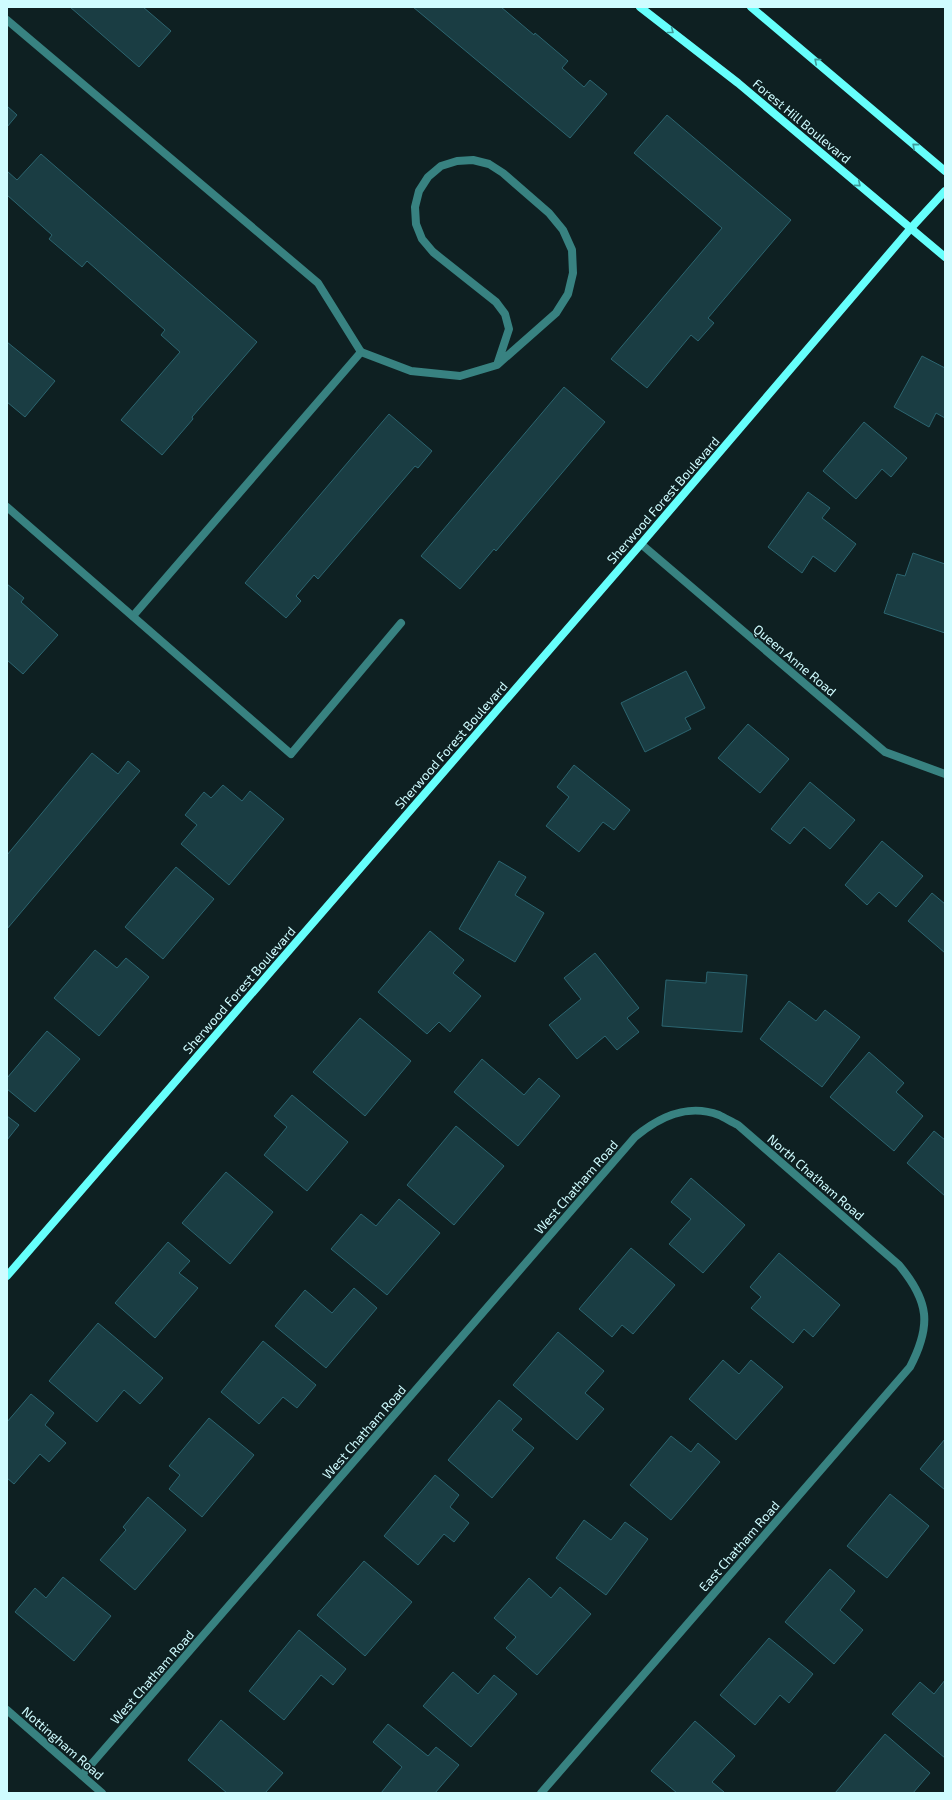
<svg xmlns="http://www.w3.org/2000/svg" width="952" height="1800" font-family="'Exo 2',sans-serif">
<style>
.building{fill:#1a3d43;stroke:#2c6570}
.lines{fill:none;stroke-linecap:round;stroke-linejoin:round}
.lane{stroke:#388281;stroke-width:8}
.street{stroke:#388281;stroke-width:8}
.secondary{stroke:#66fffc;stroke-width:8}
.oneway{stroke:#3e9b9a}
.labels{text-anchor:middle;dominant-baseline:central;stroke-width:3;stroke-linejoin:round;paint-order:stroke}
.street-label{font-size:13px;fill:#cffcff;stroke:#0e2022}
</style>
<rect width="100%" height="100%" fill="#0e2022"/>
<g class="building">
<polygon points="70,7 143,7 171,31 139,67"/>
<polygon points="413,7 501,7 534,35 535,33 568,61 562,68 584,87 590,80 607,94 570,138"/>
<polygon points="7,106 17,115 7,127"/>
<polygon points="667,115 791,220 708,318 714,323 698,341 691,335 647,388 611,359 722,228 634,153"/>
<polygon points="41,154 257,342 192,417 193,419 162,455 121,420 180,352 161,335 165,330 87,261 82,267 49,239 52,235 7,195 7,171 17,180"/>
<polygon points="7,342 55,381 25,417 7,402"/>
<polygon points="922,356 945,368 945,418 936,413 929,427 894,407"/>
<polygon points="564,387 605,422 496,551 494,549 460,589 421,556"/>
<polygon points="389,414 432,451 418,468 415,466 318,579 314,575 296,596 301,601 286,618 245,583"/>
<polygon points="864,422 907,458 891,477 882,469 856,499 823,471"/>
<polygon points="808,492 830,508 822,518 856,544 835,572 813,556 802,573 768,547"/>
<polygon points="913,553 945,564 945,633 884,613 897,574 905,576"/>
<polygon points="7,584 24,598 21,602 58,635 23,674 7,660"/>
<polygon points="686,671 705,708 685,718 691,729 645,752 621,703"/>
<polygon points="748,724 789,759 760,793 718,758"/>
<polygon points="92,753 118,774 128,761 140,771 7,929 7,855"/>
<polygon points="574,765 630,810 614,830 603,822 579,852 546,826 569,797 557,787"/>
<polygon points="810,782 855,820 830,849 804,827 790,844 771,829"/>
<polygon points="223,785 242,801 250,791 284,819 229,885 181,844 197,825 185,815 204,792 211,798"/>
<polygon points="882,841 923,876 896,907 879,892 867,905 845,885"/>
<polygon points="499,861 526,877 515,895 544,913 515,962 459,929"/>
<polygon points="176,867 214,899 163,959 125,927"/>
<polygon points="932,893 945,904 945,953 908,921"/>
<polygon points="430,931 464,960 453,973 481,996 450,1032 439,1022 427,1034 378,992"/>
<polygon points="95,950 117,968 126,958 149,977 99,1036 54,998"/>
<polygon points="595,953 639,1008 627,1018 639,1032 617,1050 605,1036 577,1059 549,1025 581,999 564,978"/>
<polygon points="707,972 747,975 742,1032 662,1026 666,980 706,983"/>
<polygon points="789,1001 816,1021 825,1010 860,1037 822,1087 760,1039"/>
<polygon points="360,1018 411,1061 365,1116 313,1072"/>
<polygon points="47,1031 80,1059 35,1112 7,1089 7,1078"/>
<polygon points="869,1052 904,1083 896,1092 923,1116 894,1151 830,1097"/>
<polygon points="482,1059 524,1095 539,1078 560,1096 518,1146 454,1092"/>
<polygon points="292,1095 348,1142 307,1191 264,1155 287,1127 274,1116"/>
<polygon points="7,1116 19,1125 7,1140"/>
<polygon points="456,1126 504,1166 454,1225 407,1185"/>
<polygon points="934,1131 945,1140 945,1196 907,1163"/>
<polygon points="226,1172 273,1212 230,1264 182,1223"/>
<polygon points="691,1178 745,1225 703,1273 669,1244 691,1219 671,1202"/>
<polygon points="399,1199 440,1233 387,1295 331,1249 361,1214 376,1226"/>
<polygon points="168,1242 190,1261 179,1273 198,1288 155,1338 115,1303"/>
<polygon points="631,1248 675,1285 633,1334 622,1325 612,1337 579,1309"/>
<polygon points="779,1253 840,1305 813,1337 804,1329 793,1343 751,1308 761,1297 750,1287"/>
<polygon points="354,1288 377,1308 326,1368 275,1326 305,1290 332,1313"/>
<polygon points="98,1323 163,1378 140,1404 124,1390 97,1422 49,1381"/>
<polygon points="558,1332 604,1371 585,1393 604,1409 577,1440 513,1385"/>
<polygon points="263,1341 316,1385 297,1408 283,1397 259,1424 221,1392"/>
<polygon points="723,1360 739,1374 751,1360 783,1387 736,1440 689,1399"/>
<polygon points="31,1394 54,1413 45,1425 66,1443 49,1462 40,1454 14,1484 7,1478 7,1422"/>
<polygon points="499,1400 522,1419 512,1430 534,1448 492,1498 448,1460"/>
<polygon points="209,1418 254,1455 202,1517 169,1489 180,1475 169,1466"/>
<polygon points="671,1436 691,1452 698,1443 720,1462 671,1520 630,1485"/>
<polygon points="945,1439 945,1490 920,1469"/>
<polygon points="435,1475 459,1495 450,1507 469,1523 454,1542 444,1534 418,1565 384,1536"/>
<polygon points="890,1494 929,1526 887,1578 847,1546"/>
<polygon points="148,1497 186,1530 135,1590 100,1560 126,1530 123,1527"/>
<polygon points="584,1520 611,1540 625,1522 648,1539 606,1595 556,1558"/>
<polygon points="364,1561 412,1602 365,1656 317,1615"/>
<polygon points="830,1569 855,1591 840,1610 863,1630 834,1664 785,1622"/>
<polygon points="63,1577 111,1616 74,1661 15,1612 35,1588 46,1598"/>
<polygon points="529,1578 551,1598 560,1587 591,1614 537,1675 506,1648 516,1637 494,1618"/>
<polygon points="299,1630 346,1669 333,1685 321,1675 284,1720 249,1691"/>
<polygon points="769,1638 813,1674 789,1703 780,1695 755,1725 720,1695"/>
<polygon points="453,1672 478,1694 494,1675 517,1694 471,1747 423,1706"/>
<polygon points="945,1680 945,1758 892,1714 920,1682 934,1694"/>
<polygon points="221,1720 283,1773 265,1793 227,1793 188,1760"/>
<polygon points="695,1721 735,1756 712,1782 724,1792 723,1793 677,1793 651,1771"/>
<polygon points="388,1724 428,1756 436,1747 459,1765 435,1793 381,1793 402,1767 373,1742"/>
<polygon points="885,1734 930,1773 913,1793 835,1793"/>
</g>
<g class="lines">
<g class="lane">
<polyline points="7,20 318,283 361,352 133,616"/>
<polyline points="361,352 411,371 460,376 497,365 556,313 568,294 573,273 572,250 563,230 549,213 503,173 489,164 473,160 457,161 441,166 428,177 419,191 415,207 416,224 422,239 433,252 496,302 505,314 509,329 497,365"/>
<polyline points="7,507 291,754 401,623"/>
</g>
<g class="street">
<polyline points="641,544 885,752 945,774"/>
<polyline points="7,1710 102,1793"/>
<path d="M82,1775L635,1137C659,1117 687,1103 719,1115C725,1118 732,1122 738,1125L899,1265C929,1301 932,1325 910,1367L541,1793"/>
</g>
<g class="secondary">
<polyline points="640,7 738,83 945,257"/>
<polyline points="751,7 945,171"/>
<polyline points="7,1276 641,544 911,228 945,191"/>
</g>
</g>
<defs><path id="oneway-chevron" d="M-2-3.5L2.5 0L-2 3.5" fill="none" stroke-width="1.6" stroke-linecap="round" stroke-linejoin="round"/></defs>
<g class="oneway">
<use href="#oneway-chevron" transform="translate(671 31) rotate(38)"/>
<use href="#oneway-chevron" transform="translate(817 61) rotate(-140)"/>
<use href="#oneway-chevron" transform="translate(915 146) rotate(-139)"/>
<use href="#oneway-chevron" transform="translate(858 184) rotate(40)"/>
</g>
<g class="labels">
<g class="street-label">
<text transform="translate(802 121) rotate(40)">Forest Hill Boulevard</text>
<text transform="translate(663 500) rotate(-49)">Sherwood Forest Boulevard</text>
<text transform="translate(795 660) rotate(40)">Queen Anne Road</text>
<text transform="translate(451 745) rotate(-49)">Sherwood Forest Boulevard</text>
<text transform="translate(239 990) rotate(-49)">Sherwood Forest Boulevard</text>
<text transform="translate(816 1177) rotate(41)">North Chatham Road</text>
<text transform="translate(576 1187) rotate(-49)">West Chatham Road</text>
<text transform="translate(364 1432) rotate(-49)">West Chatham Road</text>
<text transform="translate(739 1546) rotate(-49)">East Chatham Road</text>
<text transform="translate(152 1677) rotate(-49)">West Chatham Road</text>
<text transform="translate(63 1743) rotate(41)">Nottingham Road</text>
</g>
</g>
<rect width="952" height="1800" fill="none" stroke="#cffcff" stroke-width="16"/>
</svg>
